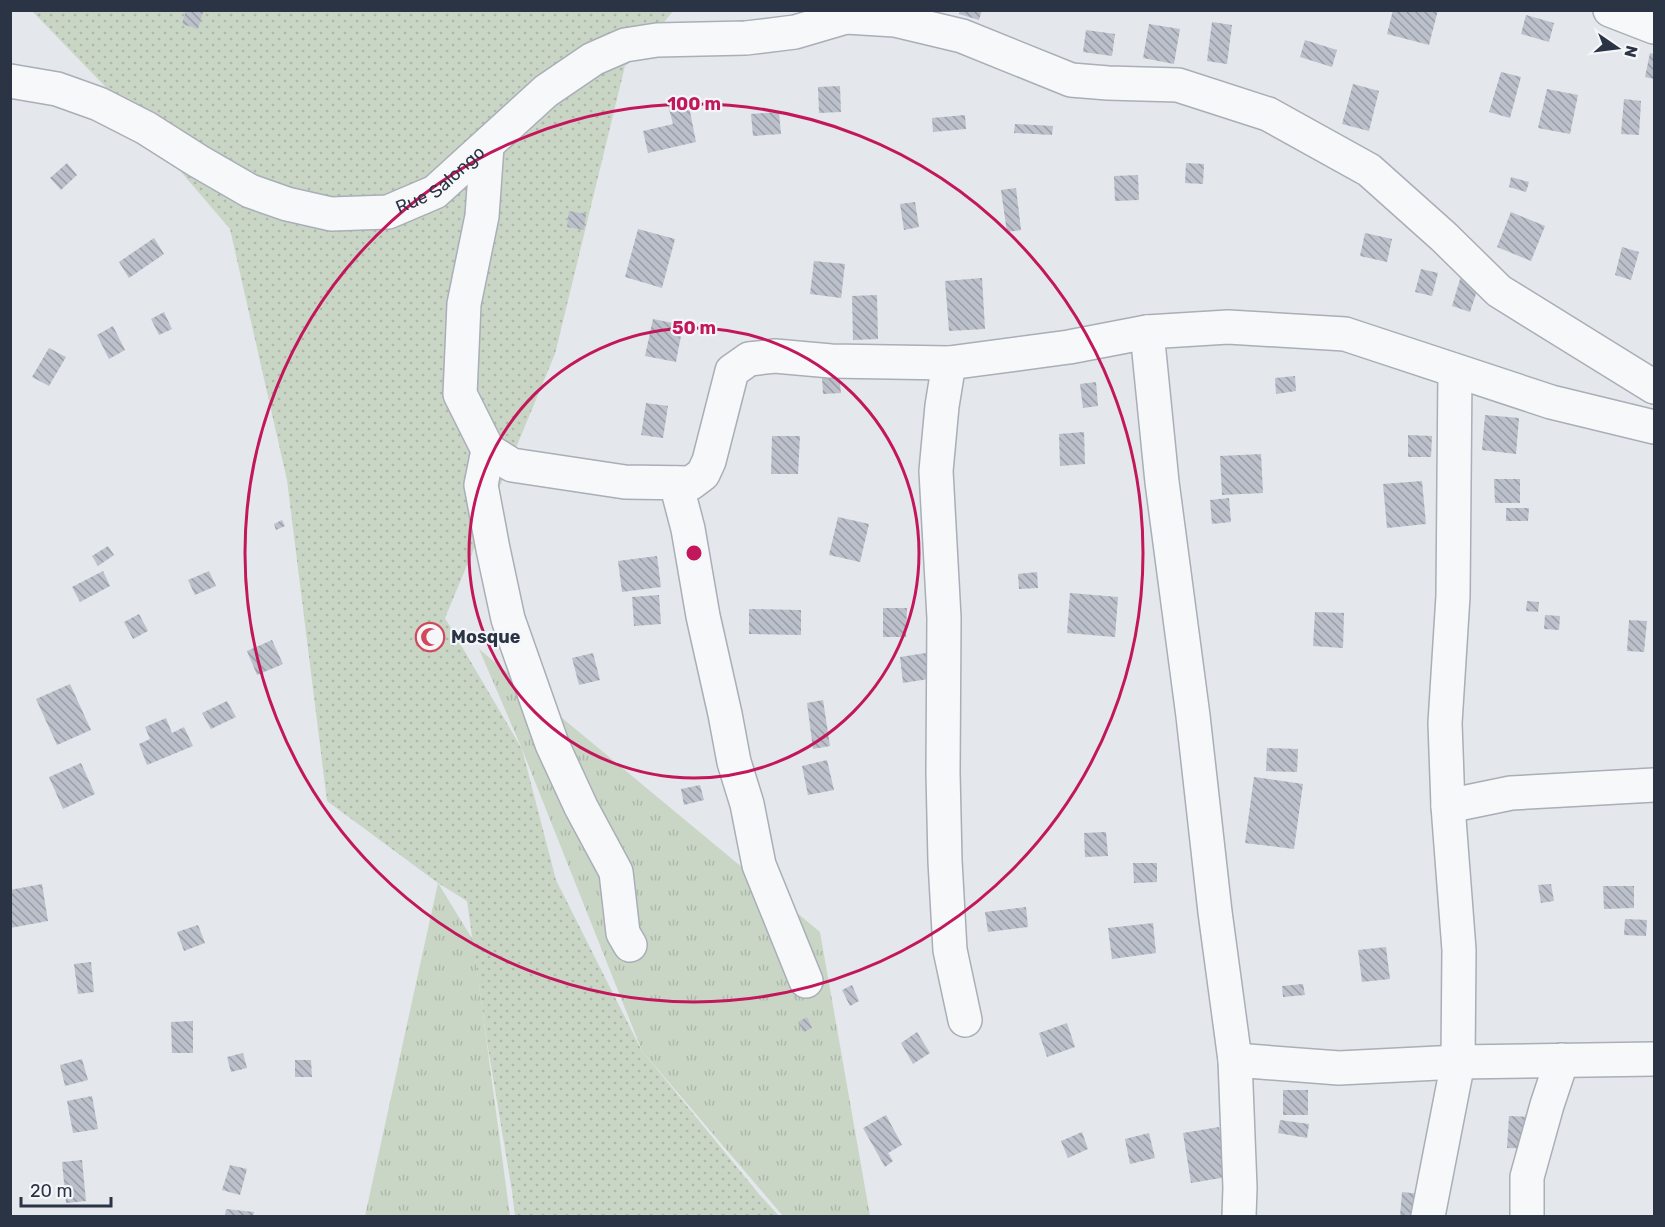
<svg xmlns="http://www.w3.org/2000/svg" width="1665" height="1227" font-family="Rubik,sans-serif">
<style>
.grass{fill:url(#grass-tufts)}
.garden{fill:url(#garden-dots)}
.building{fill:url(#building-back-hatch)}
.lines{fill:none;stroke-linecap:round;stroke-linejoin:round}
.minor-casing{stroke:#a9aeb7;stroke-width:36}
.tertiary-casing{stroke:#a9aeb7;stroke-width:36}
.minor{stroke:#f7f8fa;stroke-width:33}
.tertiary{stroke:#f7f8fa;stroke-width:33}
.ring{fill:none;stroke:#c2185b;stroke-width:3}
.labels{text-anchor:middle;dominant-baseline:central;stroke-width:4.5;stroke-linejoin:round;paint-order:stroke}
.street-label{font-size:18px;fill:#2b3445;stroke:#f4f6f9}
.poi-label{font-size:18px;font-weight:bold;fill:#2b3445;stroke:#f4f6f9;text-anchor:start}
.centre{fill:#c2185b;stroke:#f4f6f9;stroke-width:3}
.ring-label{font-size:18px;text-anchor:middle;font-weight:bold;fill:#c2185b;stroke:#f4f6f9;stroke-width:4.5;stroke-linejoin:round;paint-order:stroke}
</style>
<defs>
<pattern id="grass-tufts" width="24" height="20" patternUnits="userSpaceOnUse" patternTransform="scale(1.5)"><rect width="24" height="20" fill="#c9d6c5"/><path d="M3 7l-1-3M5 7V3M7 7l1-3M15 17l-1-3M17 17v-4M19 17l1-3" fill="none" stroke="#adb8ab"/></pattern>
<pattern id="garden-dots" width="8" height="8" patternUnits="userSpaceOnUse" patternTransform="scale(1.5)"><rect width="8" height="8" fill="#c9d6c5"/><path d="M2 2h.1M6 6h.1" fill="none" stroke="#adb8ab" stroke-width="1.8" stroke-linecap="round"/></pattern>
<pattern id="building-back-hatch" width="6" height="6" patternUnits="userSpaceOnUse" patternTransform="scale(1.5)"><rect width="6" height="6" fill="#bbc0ca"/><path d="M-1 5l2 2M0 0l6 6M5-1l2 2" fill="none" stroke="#989da6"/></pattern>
</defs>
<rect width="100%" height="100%" fill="#e4e7ec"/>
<g class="grass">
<polygon points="479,649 820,932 870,1216 783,1216 642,1051 522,749"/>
<polygon points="438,883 473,940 510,1216 365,1216"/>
</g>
<polygon class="garden" points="32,11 673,11 637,56 625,66 555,354 445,618 522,749 556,880 642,1051 759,1194 779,1216 515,1216 512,1191 487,1042 467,901 438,883 327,801 287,480 230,229 128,110"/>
<g class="building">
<polygon points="186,10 203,12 198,29 182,24"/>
<polygon points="960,10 982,10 979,20 959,14"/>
<polygon points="1393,10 1438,10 1429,45 1387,34"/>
<polygon points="1526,15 1554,23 1549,42 1521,34"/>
<polygon points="1212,22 1232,25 1227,64 1207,61"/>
<polygon points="1149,24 1180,29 1174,64 1143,58"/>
<polygon points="1086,30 1115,34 1112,56 1083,52"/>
<polygon points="1305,40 1337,50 1332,67 1300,57"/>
<polygon points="1650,53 1654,54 1654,79 1645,77"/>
<polygon points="1501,72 1521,77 1510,118 1489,112"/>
<polygon points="1353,84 1379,91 1369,131 1342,124"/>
<polygon points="840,86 841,112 819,113 818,87"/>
<polygon points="1547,89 1578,95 1570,134 1538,128"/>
<polygon points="1624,99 1641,101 1639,135 1621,134"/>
<polygon points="688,101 696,142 648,153 643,131 673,124 668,105"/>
<polygon points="779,112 781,134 753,136 751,114"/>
<polygon points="965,115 966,129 933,132 932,118"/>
<polygon points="1015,124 1053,126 1052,135 1014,133"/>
<polygon points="67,163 77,175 61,190 50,178"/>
<polygon points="1186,163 1204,164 1203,184 1185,183"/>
<polygon points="1138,175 1139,200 1115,201 1114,176"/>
<polygon points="1511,177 1529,182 1526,192 1509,187"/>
<polygon points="1016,188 1021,230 1007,232 1001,190"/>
<polygon points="915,202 919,227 904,230 900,204"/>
<polygon points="569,211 586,214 584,230 567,227"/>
<polygon points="1511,212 1545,226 1531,261 1497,247"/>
<polygon points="638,229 675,239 662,288 625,277"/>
<polygon points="1365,233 1392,239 1387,262 1360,256"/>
<polygon points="154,238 164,254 129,278 119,262"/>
<polygon points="1622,247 1639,252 1631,280 1615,275"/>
<polygon points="814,261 845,264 841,298 810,294"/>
<polygon points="1421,269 1438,273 1432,296 1415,292"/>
<polygon points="1461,276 1480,282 1470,312 1452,306"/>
<polygon points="982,278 985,329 949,331 945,281"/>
<polygon points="877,295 878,339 853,340 852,296"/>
<polygon points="164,312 172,329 159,335 151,319"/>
<polygon points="653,319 683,325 676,362 645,356"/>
<polygon points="113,326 125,350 109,359 97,335"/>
<polygon points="49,348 66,357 49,386 32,377"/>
<polygon points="839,375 841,393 823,394 822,376"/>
<polygon points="1295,376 1296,391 1276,394 1275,378"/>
<polygon points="1096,382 1098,406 1083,408 1080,384"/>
<polygon points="646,403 668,406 663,438 641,435"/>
<polygon points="1485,415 1519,418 1516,454 1482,450"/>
<polygon points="1084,432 1085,464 1060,466 1059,434"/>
<polygon points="1408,435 1432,436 1431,457 1408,457"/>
<polygon points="772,436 800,436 798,474 771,474"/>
<polygon points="1261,454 1263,493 1222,495 1220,456"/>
<polygon points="1494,479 1520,479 1520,503 1495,503"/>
<polygon points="1422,481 1426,524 1387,528 1383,484"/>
<polygon points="1229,498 1231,522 1212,524 1210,500"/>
<polygon points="1506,508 1529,508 1528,521 1506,521"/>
<polygon points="838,517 869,524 860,562 829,555"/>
<polygon points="282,520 285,526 276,530 274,524"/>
<polygon points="108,546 114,555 98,566 92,556"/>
<polygon points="657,556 661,587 622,592 618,561"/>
<polygon points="103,571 110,586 80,602 72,587"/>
<polygon points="209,571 216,586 195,595 188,580"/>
<polygon points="1037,572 1038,588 1019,589 1018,574"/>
<polygon points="1070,593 1118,597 1115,637 1067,633"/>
<polygon points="659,595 661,624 634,626 632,597"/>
<polygon points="1527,601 1539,602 1538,612 1526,611"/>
<polygon points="883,608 907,608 906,637 883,637"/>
<polygon points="749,609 801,610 801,635 749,634"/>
<polygon points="1315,612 1344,613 1343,648 1313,646"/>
<polygon points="139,614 148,631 133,639 124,622"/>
<polygon points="1545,615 1560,616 1559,630 1544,629"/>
<polygon points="1629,620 1647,621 1644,652 1627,651"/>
<polygon points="272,640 283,664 257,675 247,651"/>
<polygon points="932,652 935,678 903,683 900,657"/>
<polygon points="593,653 600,680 579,685 572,658"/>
<polygon points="70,684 91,730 57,745 36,699"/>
<polygon points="823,700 830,746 813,749 807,703"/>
<polygon points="227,701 236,717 211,729 202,713"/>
<polygon points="166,718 172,733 184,727 193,746 147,765 139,744 150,739 145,727"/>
<polygon points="1267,748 1298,749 1297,772 1266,771"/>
<polygon points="827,760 834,790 808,795 802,766"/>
<polygon points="81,763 95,794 63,809 49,777"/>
<polygon points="1254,777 1303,784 1294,849 1245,843"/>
<polygon points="700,785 704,800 684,805 681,789"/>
<polygon points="1106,832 1108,856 1085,857 1084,833"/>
<polygon points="1133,863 1157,863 1157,882 1134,883"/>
<polygon points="42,884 48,921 10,928 10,890"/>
<polygon points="1551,884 1554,901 1541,903 1538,885"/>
<polygon points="1603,886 1634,886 1634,908 1604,909"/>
<polygon points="1026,907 1028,927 988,932 985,912"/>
<polygon points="1625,919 1647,920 1646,936 1624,935"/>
<polygon points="1153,923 1156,953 1112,959 1108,928"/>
<polygon points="198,925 205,943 184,951 177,932"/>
<polygon points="1386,947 1390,979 1362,982 1358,950"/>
<polygon points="91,962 94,992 78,994 74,964"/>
<polygon points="1303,984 1305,995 1283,997 1282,986"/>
<polygon points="852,985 859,1001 850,1006 842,990"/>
<polygon points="807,1017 812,1028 804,1032 798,1022"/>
<polygon points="193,1021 193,1053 172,1053 171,1022"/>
<polygon points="1067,1023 1075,1047 1047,1057 1039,1033"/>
<polygon points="917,1032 930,1053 913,1064 901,1043"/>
<polygon points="243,1053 247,1068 231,1072 227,1057"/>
<polygon points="82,1059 88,1080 65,1086 60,1065"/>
<polygon points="295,1060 311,1060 312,1077 295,1077"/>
<rect x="1283" y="1090" width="25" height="25"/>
<polygon points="92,1096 98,1129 73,1133 67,1101"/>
<polygon points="886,1115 902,1145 888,1153 893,1161 885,1167 863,1128"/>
<polygon points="1509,1116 1535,1117 1533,1149 1507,1148"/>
<polygon points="1280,1120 1309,1124 1307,1138 1278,1133"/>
<polygon points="1219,1127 1227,1177 1191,1183 1183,1133"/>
<polygon points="1082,1132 1088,1149 1068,1158 1061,1141"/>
<polygon points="1149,1133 1155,1158 1130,1164 1125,1139"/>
<polygon points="82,1160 86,1201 66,1203 62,1162"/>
<polygon points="230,1165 247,1169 240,1195 222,1190"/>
<polygon points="1402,1192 1421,1194 1419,1216 1400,1216"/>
<polygon points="226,1209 254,1212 253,1216 225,1216"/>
</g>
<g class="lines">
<g class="minor-casing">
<g id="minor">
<polyline points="846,17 895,20 962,36 1071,80 1108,83 1178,85 1268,114 1369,170 1444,237 1499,291 1654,387"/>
<polyline points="487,146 482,216 464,304 460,394 488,450 481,485 493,549 508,619 552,744 581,807 616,872 623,933 630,945"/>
<polyline points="1147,332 1162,482 1193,716 1215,912 1235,1060 1240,1188 1239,1216"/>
<polyline points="949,363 942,406 936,471 944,618 943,773 945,861 950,950 965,1020"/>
<polyline points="488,450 512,465 625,482 691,483 703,474 709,461 732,371 749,359 775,356 831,361 949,363 1069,347 1147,332 1228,327 1345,334 1551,402 1654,427"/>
<polyline points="676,483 688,529 703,616 725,714 734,762 747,804 759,865 806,981"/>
<polyline points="1448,806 1511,793 1654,785"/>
<polyline points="1235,1060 1339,1068 1458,1062 1654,1059"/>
<polyline points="1428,1216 1458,1062 1459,950 1448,806 1445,723 1453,596 1455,371"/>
<polyline points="1527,1216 1527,1177 1547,1105 1562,1060"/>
</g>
</g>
<g class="tertiary-casing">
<g id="tertiary">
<polyline points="1610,10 1654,27"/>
<path id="s1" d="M10,81L57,89L99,104L146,128L198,161L250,191L287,204L331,214L388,212L435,192L546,91L593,59L625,45L657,40L746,38L795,32L846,17L857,10"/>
</g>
</g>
<use href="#minor" class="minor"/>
<use href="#tertiary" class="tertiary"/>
</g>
<g class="ring">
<circle cx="694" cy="553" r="225"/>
<circle cx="694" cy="553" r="449"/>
</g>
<defs>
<g id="mosque-ring" transform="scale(1.5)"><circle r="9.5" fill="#f4f6f9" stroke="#d1495b" stroke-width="1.5"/><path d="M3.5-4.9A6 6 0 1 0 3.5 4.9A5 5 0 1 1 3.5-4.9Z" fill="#d1495b"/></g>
</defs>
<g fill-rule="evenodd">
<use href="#mosque-ring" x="430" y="637"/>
</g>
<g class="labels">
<g class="street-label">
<text stroke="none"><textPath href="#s1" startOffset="470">Rue Salongo</textPath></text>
</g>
<g class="poi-label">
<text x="451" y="637">Mosque</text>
</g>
</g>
<circle cx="694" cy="553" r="9" class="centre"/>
<g class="ring-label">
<text x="694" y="110">100 m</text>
<text x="694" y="334">50 m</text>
</g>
<rect width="1665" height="1227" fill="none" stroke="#2b3445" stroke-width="24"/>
<g transform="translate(1617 48) rotate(104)" stroke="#f4f6f9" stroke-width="4.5" paint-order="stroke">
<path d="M0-4.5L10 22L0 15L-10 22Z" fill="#2b3445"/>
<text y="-9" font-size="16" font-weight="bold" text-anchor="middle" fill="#2b3445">N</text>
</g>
<path d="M21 1197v9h90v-9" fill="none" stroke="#2b3445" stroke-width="3"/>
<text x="30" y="1197" font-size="18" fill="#2b3445" stroke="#f4f6f9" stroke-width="4.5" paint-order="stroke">20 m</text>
</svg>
